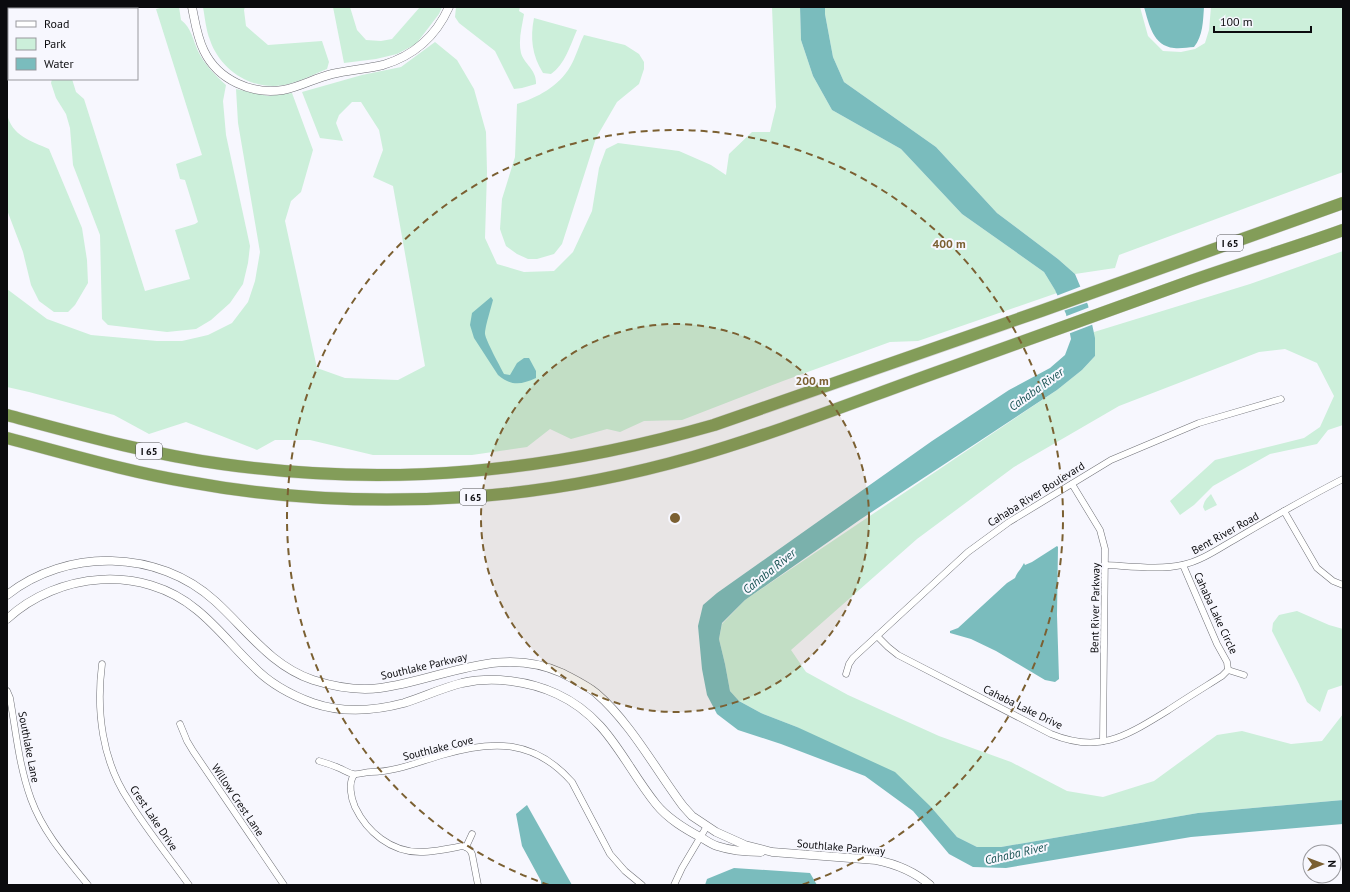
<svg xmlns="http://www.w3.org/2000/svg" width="1350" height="892" font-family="'PT Sans',sans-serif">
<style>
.green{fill:#ccefda}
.water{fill:#7abcbd}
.pier{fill:#f7f7fe}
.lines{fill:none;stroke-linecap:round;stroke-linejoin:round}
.minor-casing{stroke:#6f7076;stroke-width:7}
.tertiary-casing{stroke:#6f7076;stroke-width:9}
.motorway-casing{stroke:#d3d3d4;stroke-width:13}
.minor{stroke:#fff;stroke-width:6}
.tertiary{stroke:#fff;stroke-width:8}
.motorway{stroke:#839d59;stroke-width:12}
.ring{fill:none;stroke:#7b6032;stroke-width:2;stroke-dasharray:7 5}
.labels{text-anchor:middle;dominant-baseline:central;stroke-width:4;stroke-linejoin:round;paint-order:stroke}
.shield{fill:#f7f7fe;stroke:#525256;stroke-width:1}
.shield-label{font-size:10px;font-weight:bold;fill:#0b0b0e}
.street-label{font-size:11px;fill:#0b0b0e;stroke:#f7f7fe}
.water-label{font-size:12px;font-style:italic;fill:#195354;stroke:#f7f7fe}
.centre{fill:#7b6032;stroke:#f7f7fe;stroke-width:2}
.ring-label{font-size:12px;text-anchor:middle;font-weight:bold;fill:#7b6032;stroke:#f7f7fe;stroke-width:4;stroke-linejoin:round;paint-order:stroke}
</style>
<rect width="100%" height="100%" fill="#f7f7fe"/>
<g class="green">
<path d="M164,7H179L181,20C191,27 193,40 198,51C204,64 215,75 226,85L223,101L226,135L250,246L248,263L243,284L230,303L211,320L196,329L167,332L108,325L102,319L100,235L73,165L70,128L66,114L56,98L51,83L52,79H72L76,92L84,99L145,291L190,279L175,230L195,224L198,222L185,180L180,179L176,164L202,155L156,9Z"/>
<path d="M203,7H245L244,10L246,26L268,45L322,41L329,62L327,69C315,74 296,83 284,85C252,91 220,70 210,40C206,30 205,18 203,7Z"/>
<polygon points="333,7 350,7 357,30 366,40 381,41 392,39 420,7 442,7 439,14 416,44 397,54 376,59 344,63"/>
<path d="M456,7H520L519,11L524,14C522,27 518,40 521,53C524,64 537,70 536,84L522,88L514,89L495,51L459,23L455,17Z"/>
<polygon points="772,7 800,7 801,40 813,76 832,110 901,149 962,214 1044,272 1057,293 918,341 890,342 783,381 682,420 644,421 620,432 607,429 571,439 550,429 527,447 472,455 373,455 310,440 275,440 257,450 186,422 149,434 114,415 29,392 7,387 7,289 47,319 91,335 157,341 182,341 208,335 232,323 248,302 255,281 260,252 238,123 236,89 268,96 292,93 313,150 301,192 291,201 285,221 317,368 345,378 398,380 425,366 393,186 373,177 383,150 379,130 361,102 352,102 339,115 336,123 343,141 320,138 302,92 362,75 401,67 435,42 457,60 474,89 486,132 487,172 485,238 497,264 524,272 554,271 573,252 592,211 599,168 606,149 618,143 679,151 711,165 726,175 729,154 752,132 770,132 776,107"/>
<polygon points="825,7 1140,7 1148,36 1163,51 1181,52 1195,49 1205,43 1209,30 1211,7 1343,7 1343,172 1119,255 1115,268 1075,274 1058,259 997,213 936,147 844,82 833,57 825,14"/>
<path d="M534,18L577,30C570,46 565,64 551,74L543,73C532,55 530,38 534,18Z"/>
<path d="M584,35L625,45L639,54L644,62V69L639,84L617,102L596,138L562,244L554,254L537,259H528L517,254L506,246L502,235L500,229L502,199L515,157L517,104C537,98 559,86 570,67C576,57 579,45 584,35Z"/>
<path d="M7,114C12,136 31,141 49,149L82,228L87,260L88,283L75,305L68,312H54L39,301L31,285L23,252L7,210Z"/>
<polygon points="1343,251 1343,425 1328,430 1317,444 1270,454 1213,486 1194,505 1180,515 1170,501 1215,460 1304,438 1320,427 1334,396 1317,363 1285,349 1259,352 1119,406 1014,467 917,539 791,650 806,672 848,695 939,736 1011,762 1067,791 1103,797 1154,781 1217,735 1242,731 1291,744 1322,741 1343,714 1343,800 1198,813 1001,847 977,847 957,837 931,807 797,727 761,713 739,701 730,691 725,664 719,639 722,624 745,600 1057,390 1082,370 1095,356 1094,332 1250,284"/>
<path d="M1211,494L1217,505L1205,511L1203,507C1204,501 1207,498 1211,494Z"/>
<polygon points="1297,611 1329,625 1343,629 1343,685 1328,690 1320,712 1307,702 1299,684 1272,631 1273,623 1279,615"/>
</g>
<g class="water">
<polygon points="800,7 825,7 825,14 833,57 844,82 936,147 997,213 1058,259 1075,274 1088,305 1095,338 1095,356 1082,370 1057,390 861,519 745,600 722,623 719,639 725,664 730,691 739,701 761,713 797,727 895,772 931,807 957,837 977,847 1001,847 1198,813 1343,800 1343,824 1191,837 1006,868 973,867 949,854 913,811 865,776 781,744 738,730 717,714 707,695 702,669 698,626 703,605 717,593 932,441 1009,390 1050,368 1065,355 1071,339 1066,314 1055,290 1044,272 962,214 901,149 832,110 813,76 801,40"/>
<path d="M1144,7H1204C1203,21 1203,36 1194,47C1188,47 1181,49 1174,48C1153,46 1149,24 1144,7Z"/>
<path d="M491,297L493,300C491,308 485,327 485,334C486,341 500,366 504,374L510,375L517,363L524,358H529L536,371V378C521,385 511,386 498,375L474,338L470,325L472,313Z"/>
<path d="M1057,546L1058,547L1057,615L1059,679L1055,682L1045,680L996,651L971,639L950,633V631L958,628L1007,583L1015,578C1017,572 1022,568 1024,563L1025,565L1032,562Z"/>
<polygon points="527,805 572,885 541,885 541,881 522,846 516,814"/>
<polygon points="734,868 810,873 817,885 705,885 707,879"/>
</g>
<g class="pier">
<polygon points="1082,286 1089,302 1063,311 1056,296"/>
<polygon points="1090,307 1094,324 1068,334 1064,317"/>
</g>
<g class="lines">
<g class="minor-casing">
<g id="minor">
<polyline points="1072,484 1100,530 1105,549 1103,741"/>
<polyline points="1284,511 1317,568 1333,581 1343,585"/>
<path d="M1106,565C1128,566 1161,570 1182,565C1202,561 1221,547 1239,537C1273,517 1308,497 1343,479"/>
<polyline points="1183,565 1217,644 1227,662 1228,670"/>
<path d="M877,636L888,647L898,655L1051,734C1100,754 1126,736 1167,711C1185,699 1203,688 1222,676L1228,670"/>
<path d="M102,664C96,711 102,761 129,801C147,830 169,857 189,885"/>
<polyline points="1228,670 1244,675"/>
<polyline points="846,674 849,664 853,658 877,636 968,552 1009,522 1111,460 1199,423 1281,399"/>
<path d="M7,691L10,698C16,732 19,766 31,799C43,832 66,858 88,885"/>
<polyline points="180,724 187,741 193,751 284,885"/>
<path d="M319,761C326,763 332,765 339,768C344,770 348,773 353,774C358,775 365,772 371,772C395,772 418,762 442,755C493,740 534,739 572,782L610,854L625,871L642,885"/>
<path d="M354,775C348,783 351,798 355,807C367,832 391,852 420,852C434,852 448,849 462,846L466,847"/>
<polyline points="466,847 470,850 472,854 478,885"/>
<polyline points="466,847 472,834"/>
<polyline points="674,885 682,868 707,826"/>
</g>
</g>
<g class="tertiary-casing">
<g id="tertiary">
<path d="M192,7C195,22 197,37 204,51C218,80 252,95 283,90C300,87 315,78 332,74C349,70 366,69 383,65C413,56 436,36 449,7"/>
<path d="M7,595C67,548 158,549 215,601C247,630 271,666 313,680C335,687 357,691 380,688C441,680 500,644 562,673C573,679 586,685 596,693C630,722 656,770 683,806L692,816L716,832L745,845L772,852L876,860C896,864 915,872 930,885"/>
<path d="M7,619C58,572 142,564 197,610C218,627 234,648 253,666C269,683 291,695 313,703C342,713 374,711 404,703C423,697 442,688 462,683C493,676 529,681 557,694C609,718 623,763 656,804C668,819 685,829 702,838C707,841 711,844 717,846C732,851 746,852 761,852"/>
</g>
</g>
<g class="motorway-casing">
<g id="motorway">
<path d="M7,415C78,434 149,454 222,464C391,488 550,472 714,425L1041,311L1343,203"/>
<path d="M7,438C68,454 128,472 189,482C281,499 374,503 467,497C543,492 619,478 693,457C780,432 864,398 949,368C1030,339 1110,310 1191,281C1242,263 1293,248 1343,230"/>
</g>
</g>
<use href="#minor" class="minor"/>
<use href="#tertiary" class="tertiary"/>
<use href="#motorway" class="motorway"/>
</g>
<circle cx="675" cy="518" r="194" fill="#7b6032" fill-opacity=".12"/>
<g class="ring">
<circle cx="675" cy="518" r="194"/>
<path d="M549 885A388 388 0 1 1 801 885"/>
</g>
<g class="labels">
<g class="shield">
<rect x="1217" y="235" width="26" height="16" rx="3"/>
<rect x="136" y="443" width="26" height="16" rx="3"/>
<rect x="460" y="489" width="26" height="16" rx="3"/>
</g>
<g class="shield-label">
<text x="1230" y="243">I 65</text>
<text x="149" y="451">I 65</text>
<text x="473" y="497">I 65</text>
</g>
<g class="street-label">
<text transform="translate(1036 494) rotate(-32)">Cahaba River Boulevard</text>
<text transform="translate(1225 533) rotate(-29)">Bent River Road</text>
<text transform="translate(1095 608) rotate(-89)">Bent River Parkway</text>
<text transform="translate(1216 613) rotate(65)">Cahaba Lake Circle</text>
<text transform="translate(424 666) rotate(-13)">Southlake Parkway</text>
<text transform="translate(1023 707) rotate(26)">Cahaba Lake Drive</text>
<text transform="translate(29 747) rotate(79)">Southlake Lane</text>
<text transform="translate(438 748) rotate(-14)">Southlake Cove</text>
<text transform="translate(238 800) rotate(56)">Willow Crest Lane</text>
<text transform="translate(154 818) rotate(56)">Crest Lake Drive</text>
<text transform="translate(841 847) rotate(5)">Southlake Parkway</text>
</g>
<g class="water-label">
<text transform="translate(1036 389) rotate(-36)">Cahaba River</text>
<text transform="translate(769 571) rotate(-39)">Cahaba River</text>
<text transform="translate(1016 853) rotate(-13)">Cahaba River</text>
</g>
</g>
<circle cx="675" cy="518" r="6" class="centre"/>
<g class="ring-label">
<text x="949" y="248">400 m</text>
<text x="812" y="385">200 m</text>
</g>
<rect width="1350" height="892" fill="none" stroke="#0b0b0e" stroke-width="16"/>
<rect x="8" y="8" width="130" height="72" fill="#f7f7fe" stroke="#99999e"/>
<rect x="16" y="21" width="20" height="6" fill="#ffffff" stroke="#99999e"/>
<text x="44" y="28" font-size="12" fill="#0b0b0e">Road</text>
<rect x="16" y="38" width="20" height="12" fill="#ccefda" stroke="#99999e"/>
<text x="44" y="48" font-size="12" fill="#0b0b0e">Park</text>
<rect x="16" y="58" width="20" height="12" fill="#7abcbd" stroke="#99999e"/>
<text x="44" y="68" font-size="12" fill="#0b0b0e">Water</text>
<g transform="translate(1322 864) rotate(89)"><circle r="19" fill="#f7f7fe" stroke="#99999e"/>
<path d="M0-3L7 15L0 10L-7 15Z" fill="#7b6032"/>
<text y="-6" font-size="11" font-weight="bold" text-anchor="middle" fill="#0b0b0e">N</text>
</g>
<path d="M1214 26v6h97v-6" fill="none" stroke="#0b0b0e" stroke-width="2"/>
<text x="1220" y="26" font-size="12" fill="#0b0b0e" stroke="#f7f7fe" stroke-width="3" paint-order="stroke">100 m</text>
</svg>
